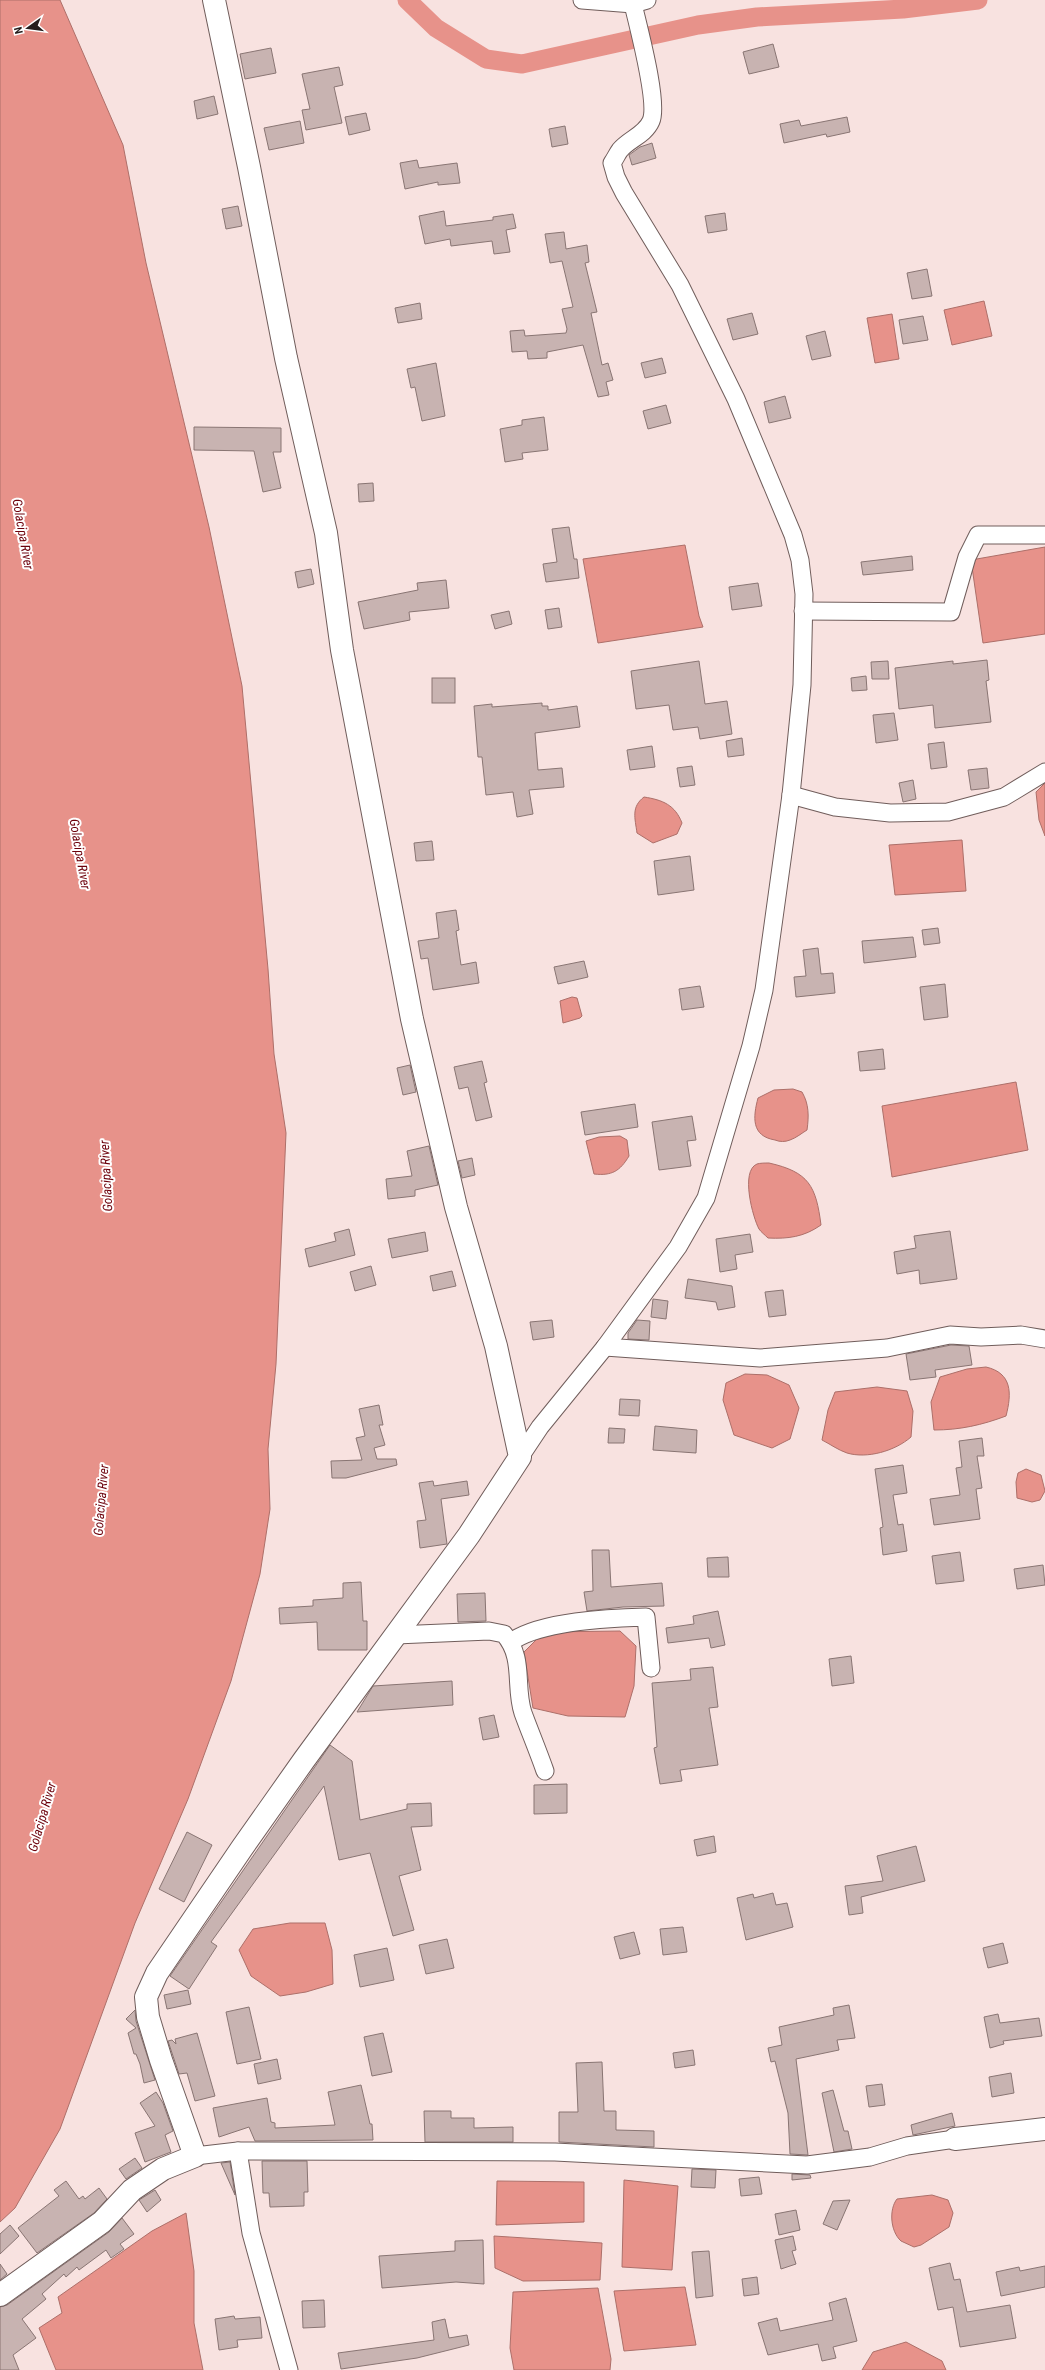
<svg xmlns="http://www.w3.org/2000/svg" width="1045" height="2370" font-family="'Roboto Condensed',sans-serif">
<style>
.water{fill:#e7928a;stroke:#ad6f69}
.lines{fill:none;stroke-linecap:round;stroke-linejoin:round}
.canal{stroke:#e7928a;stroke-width:19}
.building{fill:#c8b3b1;stroke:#897573}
.street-casing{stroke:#705d5b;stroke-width:19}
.secondary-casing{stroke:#705d5b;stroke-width:24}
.street{stroke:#fff;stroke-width:17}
.secondary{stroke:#fff;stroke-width:22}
.labels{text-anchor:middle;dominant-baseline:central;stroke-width:4;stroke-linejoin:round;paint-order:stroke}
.water-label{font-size:13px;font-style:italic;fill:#6c010b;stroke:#fff}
</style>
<rect width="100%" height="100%" fill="#f8e2e0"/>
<g class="water">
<polygon points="0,0 60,0 123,145 146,263 209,527 242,686 268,969 274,1054 286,1133 276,1364 268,1449 270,1509 260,1574 231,1681 188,1799 135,1923 60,2129 15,2208 0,2222"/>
<polygon points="984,301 992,336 952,345 944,310"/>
<polygon points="892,314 899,359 875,363 867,318"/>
<polygon points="685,545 699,616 703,627 598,643 583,559"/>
<polygon points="1045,547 1045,634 983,643 971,560"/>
<polygon points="1045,783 1045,836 1039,820 1036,792"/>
<path d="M644,797C663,800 675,805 682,823L677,834L653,843L637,833C635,818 631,807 644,797Z"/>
<polygon points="962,840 966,891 895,895 889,845"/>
<polygon points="572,997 577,998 582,1016 580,1018 563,1023 560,1001"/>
<polygon points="1016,1082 1028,1150 892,1177 882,1106"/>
<path d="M793,1089L802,1092C809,1104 809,1116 807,1130C802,1133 796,1138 790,1140C785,1142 780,1142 775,1140C751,1136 753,1117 758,1098L774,1090Z"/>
<path d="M620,1136L627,1140L629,1156C620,1171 612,1176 594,1174L586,1141L599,1137Z"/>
<path d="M769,1163C809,1172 816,1186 821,1225C804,1237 788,1239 768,1238C765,1235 761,1232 759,1229C753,1218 740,1171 757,1164C760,1163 765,1163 769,1163Z"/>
<path d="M986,1367C1012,1373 1012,1393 1006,1416C982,1425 960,1430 934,1430L931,1402L940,1377L967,1369Z"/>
<polygon points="745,1374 767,1375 789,1385 799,1408 790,1439 772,1448 734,1435 723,1400 726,1383"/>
<path d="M877,1387L907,1391L913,1411L911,1437C895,1451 867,1459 847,1453C838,1450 830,1444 822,1440L828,1410L835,1392Z"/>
<polygon points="1026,1469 1041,1475 1045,1491 1040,1500 1032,1502 1017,1498 1016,1482 1018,1473"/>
<polygon points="620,1631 636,1646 634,1686 625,1717 568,1716 533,1708 524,1652 544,1632"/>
<polygon points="290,1923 325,1923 332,1950 333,1984 306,1992 280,1996 251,1976 239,1950 253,1929"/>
<polygon points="624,2180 678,2186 672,2270 622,2267"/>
<polygon points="497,2181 584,2182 584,2222 496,2225"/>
<path d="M932,2195L948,2200L953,2213L949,2227L921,2245L914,2247L901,2241C890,2231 889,2209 897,2199Z"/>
<polygon points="186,2213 194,2271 194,2323 203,2370 56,2370 39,2328 62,2313 58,2297 152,2231"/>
<polygon points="494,2236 602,2243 600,2280 523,2281 495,2268"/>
<polygon points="685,2287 696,2345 624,2351 614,2291"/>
<polygon points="598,2288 611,2359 610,2370 514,2370 510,2348 513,2292"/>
<polygon points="906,2342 942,2361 946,2370 862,2370 873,2352"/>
</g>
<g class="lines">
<polyline class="canal" points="407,0 436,28 486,59 522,64 698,25 757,17 903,9 978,0"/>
</g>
<g class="building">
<polygon points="773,44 779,67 749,74 743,52"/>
<polygon points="271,48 276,73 245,79 240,54"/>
<polygon points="339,67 343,85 334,87 342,123 306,130 302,110 310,109 302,74"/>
<polygon points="214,96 218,114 197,119 194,101"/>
<polygon points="366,113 370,130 349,135 345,117"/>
<polygon points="847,117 850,132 827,137 826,134 784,143 780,124 799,120 801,126"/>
<polygon points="300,121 304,143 269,150 264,128"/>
<polygon points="565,126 568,144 552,147 549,129"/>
<polygon points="652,143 656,158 632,165 629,155 640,147"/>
<polygon points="417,160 419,168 457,163 460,183 438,185 438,182 405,189 400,163"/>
<polygon points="238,206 242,226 226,229 222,209"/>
<polygon points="444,211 446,226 493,220 493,217 513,214 516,228 506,230 510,252 494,254 492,241 451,246 450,239 425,244 419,216"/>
<polygon points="725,213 727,230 708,233 705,216"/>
<polygon points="564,232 566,249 587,245 589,262 585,263 597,312 591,313 602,365 608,363 613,380 606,382 609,395 598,397 583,345 547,352 547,358 528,359 527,351 512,352 510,331 524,330 525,336 566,333 567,329 562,309 573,307 562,261 550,263 545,234"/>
<polygon points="927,269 932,296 912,299 907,273"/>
<polygon points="420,303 422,319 398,323 395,308"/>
<polygon points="752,313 758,334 733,340 727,319"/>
<polygon points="923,316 928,340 903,344 899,320"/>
<polygon points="825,331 831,356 812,360 806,336"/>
<polygon points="662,358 666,373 645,378 641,363"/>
<polygon points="436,363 445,416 422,421 415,387 411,388 407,369"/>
<polygon points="785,396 791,418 769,423 764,402"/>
<polygon points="666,405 671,423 648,429 643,411"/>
<polygon points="544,417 548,450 522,453 523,459 505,462 500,429 522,425 522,420"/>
<polygon points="194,427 281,428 281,452 273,452 281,488 263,492 254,451 194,450"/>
<polygon points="373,483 374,501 359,502 358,484"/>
<polygon points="569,527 574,559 577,559 579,578 546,582 543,564 557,562 552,529"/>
<polygon points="912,556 913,570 863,575 861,562"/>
<polygon points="311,569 314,584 298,588 295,572"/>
<polygon points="446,580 449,608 409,612 410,620 364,629 358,602 418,590 417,583"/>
<polygon points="758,583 762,606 732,610 729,587"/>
<polygon points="559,608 562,627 548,629 545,610"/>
<polygon points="509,611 512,624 495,629 491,615"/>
<polygon points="987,660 989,680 986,681 991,722 935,728 933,705 899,709 895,668 953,661 953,664"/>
<polygon points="699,661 705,704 727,701 732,734 700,739 698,727 673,730 669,705 636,709 631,671"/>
<polygon points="888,661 889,679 872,679 871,662"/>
<polygon points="866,676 867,690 852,691 851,678"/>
<rect x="432" y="678" width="23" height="25"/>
<polygon points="542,703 542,706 548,706 548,710 577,706 580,727 535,733 538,770 562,768 564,787 529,790 533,814 517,817 513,792 486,795 482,757 478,757 474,706 492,704 492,707"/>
<polygon points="894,713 898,740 876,743 873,715"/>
<polygon points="742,738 744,755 728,757 726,741"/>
<polygon points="944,742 947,767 931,769 928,744"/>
<polygon points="652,746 655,767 630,770 627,750"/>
<polygon points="692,766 695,785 680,787 677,768"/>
<polygon points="987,768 989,788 971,790 968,770"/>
<polygon points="913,780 916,799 903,802 899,783"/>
<polygon points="432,841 434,860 416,861 414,843"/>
<polygon points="690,856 694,890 658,895 654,861"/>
<polygon points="456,910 459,930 456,931 461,965 476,962 479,983 433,990 428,958 421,959 418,941 439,938 436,913"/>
<polygon points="938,928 940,943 924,945 922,930"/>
<polygon points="913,937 916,957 864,963 862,941"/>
<polygon points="818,948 821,974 833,973 835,993 796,997 794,977 806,976 803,950"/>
<polygon points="584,961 588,977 558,984 554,967"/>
<polygon points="945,984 948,1017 924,1020 920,987"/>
<polygon points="700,986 704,1007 682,1010 679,989"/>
<polygon points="883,1049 885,1069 860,1071 858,1052"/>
<polygon points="482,1061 487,1082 484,1083 492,1117 476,1121 468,1087 459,1089 454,1067"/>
<polygon points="410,1065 416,1092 403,1095 397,1068"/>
<polygon points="635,1104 638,1127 585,1135 581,1112"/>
<polygon points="692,1116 696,1140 687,1141 691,1166 659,1170 652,1122"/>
<polygon points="429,1146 438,1185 415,1190 415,1196 388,1199 386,1179 412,1176 407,1151"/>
<polygon points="472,1158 475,1175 462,1178 458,1161"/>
<polygon points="349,1229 355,1255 309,1267 305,1249 336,1241 334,1233"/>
<polygon points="950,1231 957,1279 920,1284 919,1270 897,1274 894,1252 916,1248 914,1236"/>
<polygon points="425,1232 428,1251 392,1258 388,1239"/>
<polygon points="750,1234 753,1252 735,1255 737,1269 720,1272 716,1239"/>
<polygon points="371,1266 376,1285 355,1291 350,1272"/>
<polygon points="452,1271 456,1286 433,1291 430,1276"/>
<polygon points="688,1279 732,1286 735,1307 718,1310 716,1302 685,1298"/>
<polygon points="783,1290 786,1315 769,1317 765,1292"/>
<polygon points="653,1299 668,1301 666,1319 651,1317"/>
<polygon points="552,1320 554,1337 533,1340 530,1322"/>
<polygon points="637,1320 650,1321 649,1340 628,1339 628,1333"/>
<polygon points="951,1345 969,1346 972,1365 935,1370 936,1377 910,1380 906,1354"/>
<polygon points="620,1399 640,1400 639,1416 619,1415"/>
<polygon points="379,1405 383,1425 379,1425 385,1445 374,1448 377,1459 396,1459 397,1465 346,1478 332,1478 331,1461 362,1460 356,1438 365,1436 359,1409"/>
<polygon points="655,1426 697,1430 696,1453 653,1450"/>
<polygon points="609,1428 625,1429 624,1443 608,1443"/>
<polygon points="982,1438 984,1456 977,1456 982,1488 976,1489 980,1519 934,1525 930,1499 960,1495 956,1468 962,1467 959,1441"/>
<polygon points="903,1465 907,1493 893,1495 898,1525 903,1524 907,1551 883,1555 880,1528 883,1527 875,1469"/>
<polygon points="433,1481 434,1486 467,1481 469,1495 441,1499 447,1544 420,1548 417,1521 426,1520 419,1483"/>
<polygon points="592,1550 609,1550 611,1587 662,1583 664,1606 623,1607 587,1611 584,1592 593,1591"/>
<polygon points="960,1552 964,1581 936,1584 932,1556"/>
<polygon points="728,1557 729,1577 708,1577 707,1558"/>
<polygon points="1043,1565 1045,1585 1017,1589 1014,1569"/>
<polygon points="361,1582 363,1621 367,1621 367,1650 318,1650 317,1622 280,1624 279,1608 313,1606 313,1600 343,1598 343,1583"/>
<polygon points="485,1593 486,1621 458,1622 457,1594"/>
<polygon points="718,1611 725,1645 711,1648 709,1638 668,1643 666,1628 694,1624 693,1616"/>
<polygon points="851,1656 854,1683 832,1686 829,1659"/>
<polygon points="713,1667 718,1707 709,1708 718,1765 680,1770 682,1781 660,1784 654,1748 657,1747 652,1683 691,1680 690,1669"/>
<polygon points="452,1681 453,1705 357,1712 373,1686"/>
<polygon points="494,1715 499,1737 483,1740 479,1718"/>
<polygon points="330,1745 352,1761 360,1820 407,1809 407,1804 431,1803 432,1826 411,1827 421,1870 399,1876 414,1930 393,1936 370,1853 339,1860 324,1786 211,1942 217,1946 189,1989 170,1976"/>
<polygon points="567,1784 567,1813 534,1814 534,1785"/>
<polygon points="187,1832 212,1845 184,1902 159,1889"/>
<polygon points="714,1836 716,1852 697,1856 694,1840"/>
<polygon points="916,1846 925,1881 861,1897 863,1913 849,1915 845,1886 883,1881 877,1856"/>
<polygon points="773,1893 776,1905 787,1903 793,1927 746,1940 737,1898 753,1894 754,1898"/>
<polygon points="683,1927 687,1952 663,1955 660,1929"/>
<polygon points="634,1932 640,1954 620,1959 614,1937"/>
<polygon points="447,1939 454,1968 426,1974 419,1945"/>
<polygon points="1003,1943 1008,1963 988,1968 983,1948"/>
<polygon points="387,1948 394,1980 360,1987 354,1955"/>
<polygon points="188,1990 191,2004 167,2009 164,1995"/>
<polygon points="849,2005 855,2038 837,2040 839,2050 796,2059 808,2155 790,2154 788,2113 775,2061 771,2062 768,2048 782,2045 779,2027 834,2015 833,2008"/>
<polygon points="249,2007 261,2059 237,2064 226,2012"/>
<polygon points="135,2010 136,2021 155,2080 144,2083 140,2064 136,2054 134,2054 128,2033 136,2028 126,2019"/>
<polygon points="998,2014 1000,2023 1039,2018 1042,2036 1003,2041 1004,2044 990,2048 984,2017"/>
<polygon points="197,2033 215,2096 195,2101 187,2073 179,2074 168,2041 172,2040 176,2044 175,2039"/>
<polygon points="383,2033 392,2072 372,2076 364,2037"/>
<polygon points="693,2050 695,2065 675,2068 673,2053"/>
<polygon points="277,2059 281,2079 258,2084 254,2064"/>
<polygon points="602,2062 604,2111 616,2111 616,2130 654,2131 654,2147 559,2142 559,2112 578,2112 576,2063"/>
<polygon points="1011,2073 1014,2093 992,2097 989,2077"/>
<polygon points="882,2084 885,2105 869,2107 866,2086"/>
<polygon points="361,2085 370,2124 372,2124 373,2140 255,2141 249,2127 219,2137 213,2108 267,2098 271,2122 275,2123 275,2128 335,2125 328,2092"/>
<polygon points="833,2090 844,2131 848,2131 852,2149 834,2152 822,2093"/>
<polygon points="156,2092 163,2103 173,2131 165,2135 171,2152 145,2162 135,2133 155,2126 140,2103"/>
<polygon points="424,2111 451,2111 451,2118 474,2118 474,2128 513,2127 513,2142 425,2142"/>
<polygon points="952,2113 955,2126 913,2135 911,2125"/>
<polygon points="135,2158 142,2168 126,2179 119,2169"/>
<polygon points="262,2161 307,2161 308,2192 304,2192 304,2206 270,2207 269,2193 263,2193"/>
<polygon points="230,2162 235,2195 221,2163"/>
<polygon points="692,2169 716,2170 715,2188 691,2187"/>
<polygon points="792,2174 810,2175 811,2178 792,2180"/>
<polygon points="759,2177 762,2194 741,2196 739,2179"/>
<polygon points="66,2181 79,2199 83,2196 85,2199 99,2188 107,2199 94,2213 37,2253 18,2228 59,2196 54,2190"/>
<polygon points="155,2190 161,2200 147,2212 139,2200"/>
<polygon points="850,2200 837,2230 823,2224 833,2201"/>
<polygon points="796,2210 800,2230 779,2235 775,2214"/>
<polygon points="122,2218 134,2234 120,2244 124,2249 111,2258 106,2250 79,2270 77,2267 66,2277 64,2274 42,2294 46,2299 22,2319 36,2338 13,2355 19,2370 0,2370 0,2307 7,2305 109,2232"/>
<polygon points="10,2225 19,2236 0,2254 0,2234"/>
<polygon points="793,2236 796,2250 792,2251 796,2264 781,2269 775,2240"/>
<polygon points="483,2240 484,2284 456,2282 382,2288 379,2256 455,2251 455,2241"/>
<polygon points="709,2251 713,2296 696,2298 692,2252"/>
<polygon points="950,2263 954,2280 960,2279 967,2312 1010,2305 1016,2338 960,2347 953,2307 938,2310 929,2268"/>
<polygon points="0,2264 7,2274 0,2280"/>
<polygon points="1045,2266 1045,2287 1001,2296 996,2272 1019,2267 1020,2271"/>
<polygon points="757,2277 759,2294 744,2296 742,2279"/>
<polygon points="846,2298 857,2341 833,2347 836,2358 822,2361 818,2344 768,2355 758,2323 777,2318 780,2331 833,2320 829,2303"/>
<polygon points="324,2300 325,2327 303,2328 302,2301"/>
<polygon points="234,2316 235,2319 260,2317 262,2338 237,2340 238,2347 219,2350 215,2319"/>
<polygon points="445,2319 449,2338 467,2335 469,2345 417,2358 341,2369 338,2353 434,2340 432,2322"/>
</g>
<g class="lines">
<g class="street-casing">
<g id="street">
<polyline points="582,0 633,4 647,0"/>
<polyline points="803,611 951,612 967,557 978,535 1045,535"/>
<polyline points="791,795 835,807 890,813 948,812 1004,797 1045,772"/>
<polyline points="605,1347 760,1358 887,1348 950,1335 981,1337 1021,1335 1045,1339"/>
<path d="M520,1457L540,1427L605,1347L678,1247L706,1198L751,1046L764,990L791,795L802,685L804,594L800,560L793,535L736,399L680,285L624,193L616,177L612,163C615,159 617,154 620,150C629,139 645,135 651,121C659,103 638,26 633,4"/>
<path d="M396,1635L489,1631L504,1634C525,1658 514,1686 523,1713C530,1732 538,1751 545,1771"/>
<path d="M511,1642C540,1621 610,1618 646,1617L651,1668"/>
<polyline points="238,2151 555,2152 807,2165 870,2157 907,2146 955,2139"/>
<polyline points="195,2156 238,2151 251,2233 289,2370"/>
</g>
</g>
<g class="secondary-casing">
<g id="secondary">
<polyline points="955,2139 1045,2129"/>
<polyline points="0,2295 102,2222 132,2190 163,2169 195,2156 161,2060 148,2017 146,1997 157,1973 242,1848 304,1760 469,1535 520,1457 496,1346 456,1207 412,1019 342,650 326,533 286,358 249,167 214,0"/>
</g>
</g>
<use href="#street" class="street"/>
<use href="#secondary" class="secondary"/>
</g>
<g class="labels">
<g class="water-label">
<text transform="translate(23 534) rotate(80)">Golacipa River</text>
<text transform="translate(80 854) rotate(80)">Golacipa River</text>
<text transform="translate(106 1176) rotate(-93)">Golacipa River</text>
<text transform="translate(101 1500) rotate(-85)">Golacipa River</text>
<text transform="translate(42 1817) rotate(-74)">Golacipa River</text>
</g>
</g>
<g transform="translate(28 28) rotate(256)" stroke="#ffffff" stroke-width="3" paint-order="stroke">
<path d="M0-3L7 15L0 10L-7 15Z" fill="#251d1c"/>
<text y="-6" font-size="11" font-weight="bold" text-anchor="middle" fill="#251d1c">N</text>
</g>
</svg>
